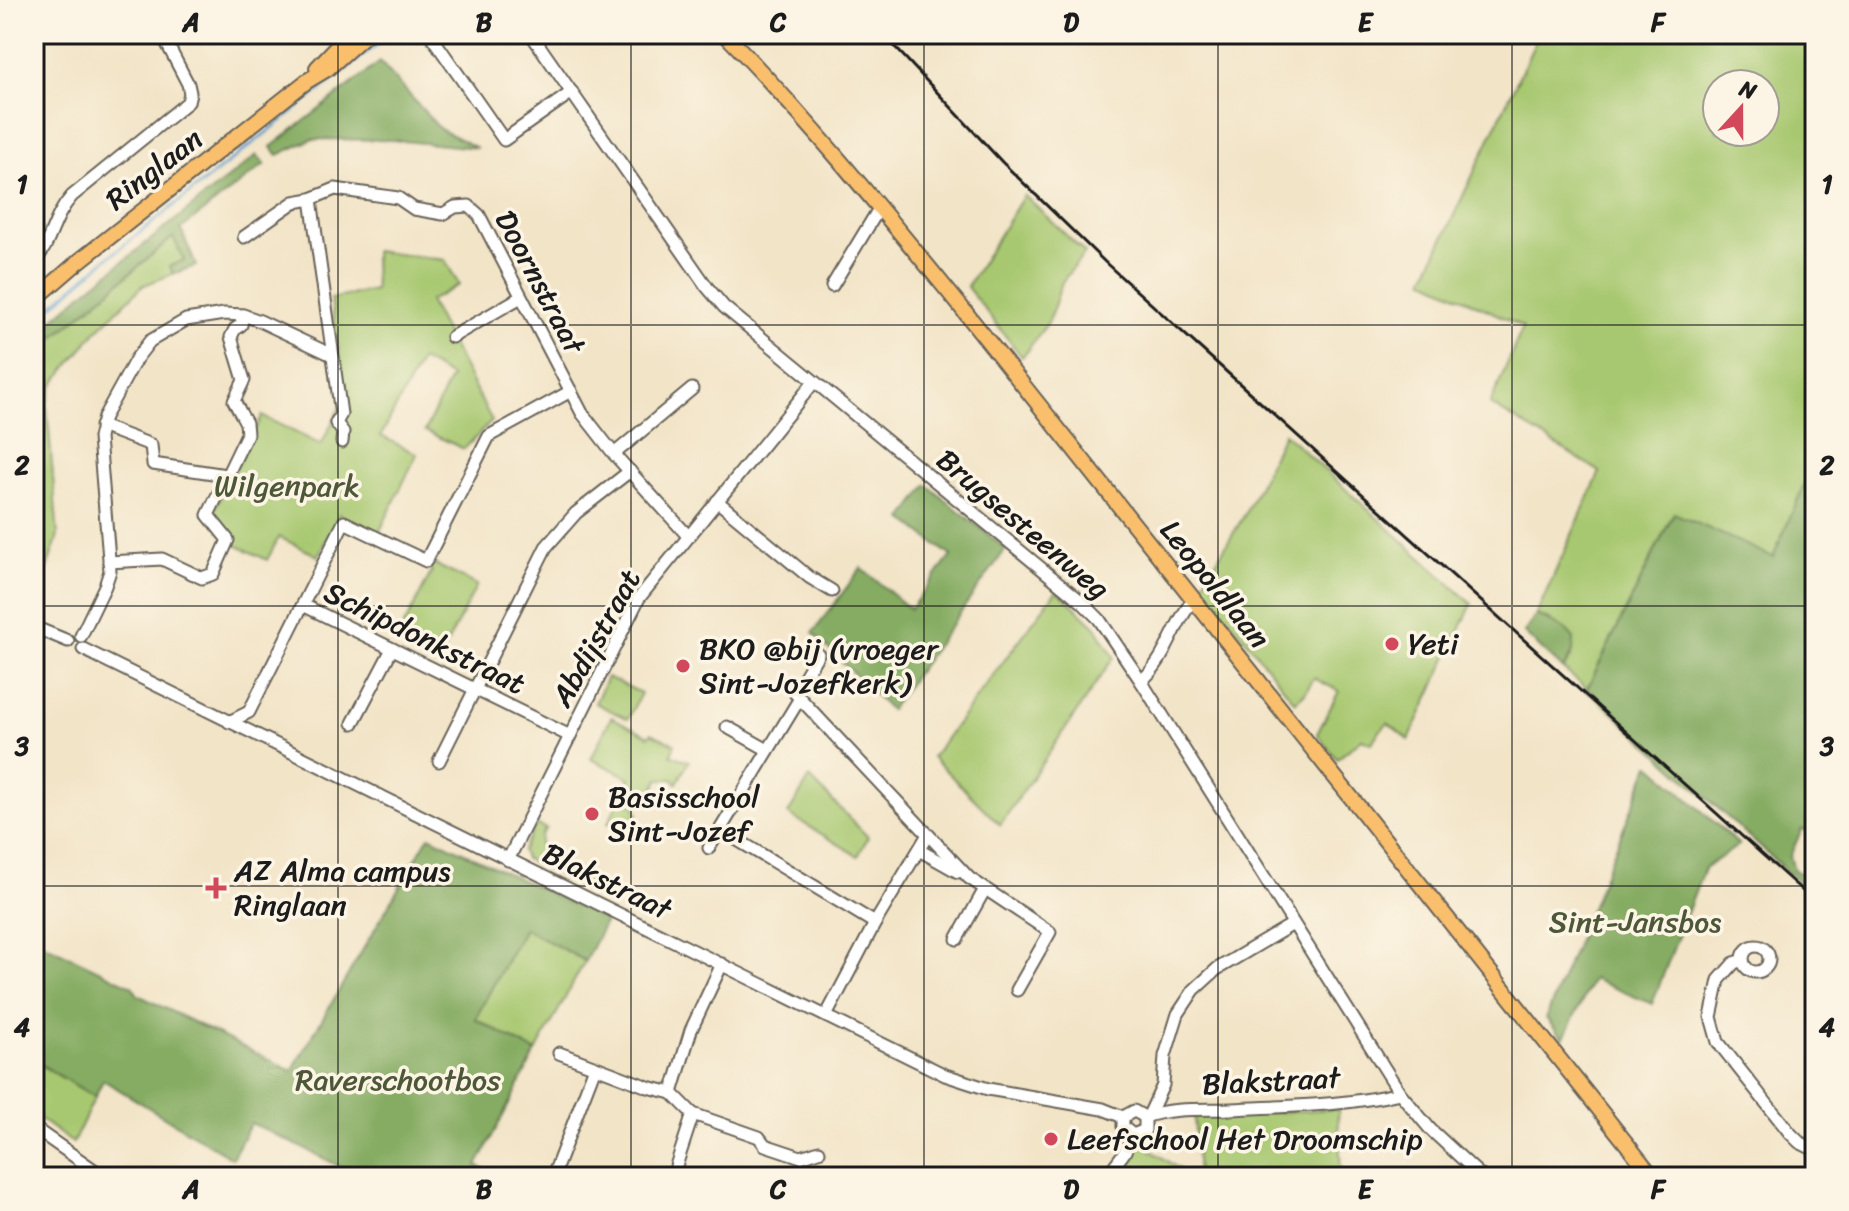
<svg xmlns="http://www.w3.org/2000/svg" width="1849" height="1211" font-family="Sriracha,sans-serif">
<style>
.green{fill:#a7c870;stroke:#627246;stroke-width:2;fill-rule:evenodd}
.forest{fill:#85ac62;stroke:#50643f;stroke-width:2}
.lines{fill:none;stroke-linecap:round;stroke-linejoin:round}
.stream{stroke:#60a0d3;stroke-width:3}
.minor-casing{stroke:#676258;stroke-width:15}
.major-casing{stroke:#676258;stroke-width:18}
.minor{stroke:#fff;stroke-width:11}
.major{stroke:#f9bf6d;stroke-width:14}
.rail{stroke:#1c1c1c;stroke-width:3}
.grid{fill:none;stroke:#1c1c1c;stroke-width:2;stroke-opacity:0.55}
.poi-dot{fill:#d1495b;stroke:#fcf5e5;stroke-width:3}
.labels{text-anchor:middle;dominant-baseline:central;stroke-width:7;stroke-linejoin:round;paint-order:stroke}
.street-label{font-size:30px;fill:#1c1c1c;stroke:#fcf5e5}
.park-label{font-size:30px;fill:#4d5839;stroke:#fcf5e5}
.poi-label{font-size:30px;fill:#1c1c1c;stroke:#fcf5e5;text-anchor:start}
.neatline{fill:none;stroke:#1c1c1c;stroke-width:3}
.grid-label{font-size:26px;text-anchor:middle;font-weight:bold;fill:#1c1c1c}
</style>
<rect width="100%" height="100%" fill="#fcf5e5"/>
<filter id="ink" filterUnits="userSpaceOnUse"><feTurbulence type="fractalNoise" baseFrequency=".0125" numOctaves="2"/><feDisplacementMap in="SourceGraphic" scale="16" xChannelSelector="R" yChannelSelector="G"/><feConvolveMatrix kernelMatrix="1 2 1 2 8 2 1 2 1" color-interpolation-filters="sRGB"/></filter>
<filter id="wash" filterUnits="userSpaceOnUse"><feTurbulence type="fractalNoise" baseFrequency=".006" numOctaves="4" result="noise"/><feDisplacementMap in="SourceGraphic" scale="32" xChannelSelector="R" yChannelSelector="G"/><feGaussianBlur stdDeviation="1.8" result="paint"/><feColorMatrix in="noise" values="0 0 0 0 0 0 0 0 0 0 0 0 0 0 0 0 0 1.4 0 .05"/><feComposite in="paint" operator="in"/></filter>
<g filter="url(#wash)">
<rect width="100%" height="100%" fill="#f2e4c7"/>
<g class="green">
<path d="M1539,34H1806L1815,43V460L1773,557L1673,514L1587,689L1563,669L1571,658L1550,620L1536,615L1600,472L1490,404L1523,327L1424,279ZM1717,84H1765V132H1717Z"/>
<polygon points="1024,195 1085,253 1062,282 1049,321 1022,357 967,287"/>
<polygon points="173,237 185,261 170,266 173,274 144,285 98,329 52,386 47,405 58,536 34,606 34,380 39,376 38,359 46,344"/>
<path d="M374,251L445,260L459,285L429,301L492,421L464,449L425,431L451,377L421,360L381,436L417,454L379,533L339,514L318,556L279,537L267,560L234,544L229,530C218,524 213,521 215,508L262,416L321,445L345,397L331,299L375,290Z"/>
<polygon points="1284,433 1472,604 1409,740 1388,723 1379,731 1372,743 1362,739 1337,759 1317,734 1339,691 1314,678 1305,693 1295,702 1202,585 1245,514"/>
<polygon points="432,563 477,585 438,661 396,641 432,571 429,569"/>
<polygon points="1057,590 1096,627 1114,657 1000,825 932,757"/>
<polygon points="607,677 641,693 628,719 595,703"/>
<polygon points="611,717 649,736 651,733 675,744 671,755 689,761 677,783 672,779 659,779 647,804 624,793 630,778 591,759"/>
<polygon points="810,778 868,837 858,856 788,814"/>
<polygon points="620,798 634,804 638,814 630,833 608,823"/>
<path d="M536,824L546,829C538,835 539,844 542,853L558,863L554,873L525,859L522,851Z"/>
<polygon points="564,863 594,878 589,890 558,875"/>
<polygon points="524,928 585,961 536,1052 475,1019"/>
<polygon points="37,1063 95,1097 73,1143 34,1115 34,1070"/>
<polygon points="1338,1109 1341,1177 1198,1177 1194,1116"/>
<polygon points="1140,1143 1191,1177 1114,1177"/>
</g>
<g class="forest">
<polygon points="380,62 440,129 477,148 392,140 312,139 278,155 271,147"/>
<polygon points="257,155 265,164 181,229 196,266 173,274 170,266 184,260 173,237 46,344 38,359 39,376 34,380 34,337 37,334 77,298"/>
<polygon points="1815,460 1815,834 1802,829 1790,856 1794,870 1815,881 1815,897 1587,689 1674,513 1773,557"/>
<polygon points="927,485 1006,549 890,710 813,633 861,568 910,609 951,556 903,519"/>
<polygon points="1536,615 1564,628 1574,639 1573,652 1563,669 1524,633"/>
<polygon points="1650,764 1739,845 1704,869 1652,1004 1593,979 1563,1039 1546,1018"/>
<polygon points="429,836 606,920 585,961 524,928 475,1019 536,1052 477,1166 500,1177 362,1177 251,1123 232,1158 103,1080 95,1097 38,1063 34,1070 34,939 132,986 138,995 292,1071"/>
</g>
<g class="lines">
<polyline class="stream" points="34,322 104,261 391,34"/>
</g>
</g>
<g filter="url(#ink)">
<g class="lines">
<g class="minor-casing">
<g id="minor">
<polyline points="531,34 707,287 724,307 1082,602 1099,619 1141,681 1400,1093 1430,1129 1482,1177"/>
<polyline points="432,37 504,140 572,92"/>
<polyline points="311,199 341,414 336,423 343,432 342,442"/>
<polyline points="244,237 294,202 311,199 335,189 398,198 414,209 443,214 455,207 469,206 479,215 582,413 614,454 688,536"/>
<path d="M34,262C52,243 52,218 72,196L188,102L190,93L188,84L162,34"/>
<polyline points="832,286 880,207"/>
<polyline points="452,337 521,297"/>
<polyline points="101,426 151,445 153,464 226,475"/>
<polyline points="614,454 692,389"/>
<polyline points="717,501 809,577 832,591"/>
<polyline points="109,562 162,559 202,578 213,574 228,540 208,515 247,434 246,423 234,401 244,380 231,337 235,329 241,325 243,315"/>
<polyline points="303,605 570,736"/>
<polyline points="34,627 68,641"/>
<polyline points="81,636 105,586 110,571 99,438 104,417 136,359 150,341 186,320 224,314 243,315 260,321 332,355"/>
<polyline points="83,649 945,1075 988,1089 1103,1109 1123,1117"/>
<polyline points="818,654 795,693 969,878 1050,932 1017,990"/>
<path d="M1141,681C1166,661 1173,625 1193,600"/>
<polyline points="229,722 249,712 344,522 426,561 489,436 571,391"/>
<polyline points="353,723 392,649"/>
<polyline points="727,727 768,750"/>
<polyline points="439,761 546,547 576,513 630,471"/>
<polyline points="721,830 875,923"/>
<polyline points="709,848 800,698"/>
<polyline points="919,850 958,872"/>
<polyline points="508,860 639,598 814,382"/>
<polyline points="957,939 985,889"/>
<circle cx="1756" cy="959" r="13"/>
<polyline points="1743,960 1734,963 1719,980 1711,1017 1718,1042 1790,1133 1799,1142 1815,1150"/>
<polyline points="826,1016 875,923 927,836"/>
<polyline points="559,1053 648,1087 672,1093 691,1030 722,964"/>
<polyline points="672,1093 693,1114 759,1137 765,1145 801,1157 819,1151"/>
<polyline points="1149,1115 1163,1085 1165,1056 1178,1014 1194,990 1217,969 1293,924"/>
<polyline points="1123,1117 1123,1127 1133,1135 1145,1130 1145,1117"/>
<polyline points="1123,1117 1134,1111 1145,1117"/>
<path d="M1145,1117C1172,1107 1204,1110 1232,1109C1287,1106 1346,1106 1400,1093"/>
<polyline points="34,1128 104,1177"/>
<polyline points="676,1166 693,1114"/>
<polyline points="555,1171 595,1067"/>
<polyline points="1106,1177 1124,1153 1133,1135"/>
</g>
</g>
<g class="major-casing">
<g id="major">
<path d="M725,34C809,120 885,214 961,307L1653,1177"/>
<polyline points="317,68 349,34"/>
<polyline points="34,300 78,262 307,81 327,69 366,34"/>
</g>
</g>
<use href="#minor" class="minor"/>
<use href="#major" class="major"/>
<polyline class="rail" points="883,34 1002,162 1108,265 1815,902"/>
</g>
</g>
<path class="grid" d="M338,34V1177M631,34V1177M924,34V1177M1218,34V1177M1512,34V1177M34,325H1815M34,606H1815M34,886H1815"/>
<g class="poi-dot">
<circle cx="1392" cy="644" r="8"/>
<circle cx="683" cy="666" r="8"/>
<circle cx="592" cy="814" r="8"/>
<path d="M212 876h8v8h8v8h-8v8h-8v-8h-8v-8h8z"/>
<circle cx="1051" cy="1139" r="8"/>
</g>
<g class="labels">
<g class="street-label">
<text transform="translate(154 169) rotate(-38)">Ringlaan</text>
<text transform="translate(540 282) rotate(62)">Doornstraat</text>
<text transform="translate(1023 524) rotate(40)">Brugsesteenweg</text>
<text transform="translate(1215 584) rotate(51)">Leopoldlaan</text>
<text transform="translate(425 638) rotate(26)">Schipdonkstraat</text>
<text transform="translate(596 638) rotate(-61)">Abdijstraat</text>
<text transform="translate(607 881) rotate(26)">Blakstraat</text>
<text transform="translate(1271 1081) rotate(-3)">Blakstraat</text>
</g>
<g class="park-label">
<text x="287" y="486">Wilgenpark</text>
<text x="1635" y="922">Sint-Jansbos</text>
<text x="398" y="1080">Raverschootbos</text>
</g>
<g class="poi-label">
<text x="1408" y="644">Yeti</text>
<text x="699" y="649">BKO @bij (vroeger<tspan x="699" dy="34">Sint-Jozefkerk)</tspan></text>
<text x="608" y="797">Basisschool<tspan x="608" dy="34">Sint-Jozef</tspan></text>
<text x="234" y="871">AZ Alma campus<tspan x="234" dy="34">Ringlaan</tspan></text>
<text x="1067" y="1139">Leefschool Het Droomschip</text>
</g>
</g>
<rect width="1849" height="1211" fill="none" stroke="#fcf5e5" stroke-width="88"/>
<g transform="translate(1741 108) rotate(21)"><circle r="38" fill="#fcf5e5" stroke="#a29e95" stroke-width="2"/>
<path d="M0-6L14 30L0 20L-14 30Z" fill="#d1495b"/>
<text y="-12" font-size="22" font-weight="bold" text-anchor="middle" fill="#1c1c1c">N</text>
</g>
<rect x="44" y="44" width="1761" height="1123" class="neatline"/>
<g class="grid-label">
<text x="191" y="31">A</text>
<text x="484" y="31">B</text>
<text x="778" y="31">C</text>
<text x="1071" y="31">D</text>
<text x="1365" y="31">E</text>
<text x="1658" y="31">F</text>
<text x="22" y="193">1</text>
<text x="1827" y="193">1</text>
<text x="22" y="474">2</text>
<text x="1827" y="474">2</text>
<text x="22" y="755">3</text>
<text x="1827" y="755">3</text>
<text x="22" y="1036">4</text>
<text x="1827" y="1036">4</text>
<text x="191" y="1198">A</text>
<text x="484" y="1198">B</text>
<text x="778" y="1198">C</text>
<text x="1071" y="1198">D</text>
<text x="1365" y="1198">E</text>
<text x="1658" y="1198">F</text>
</g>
</svg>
